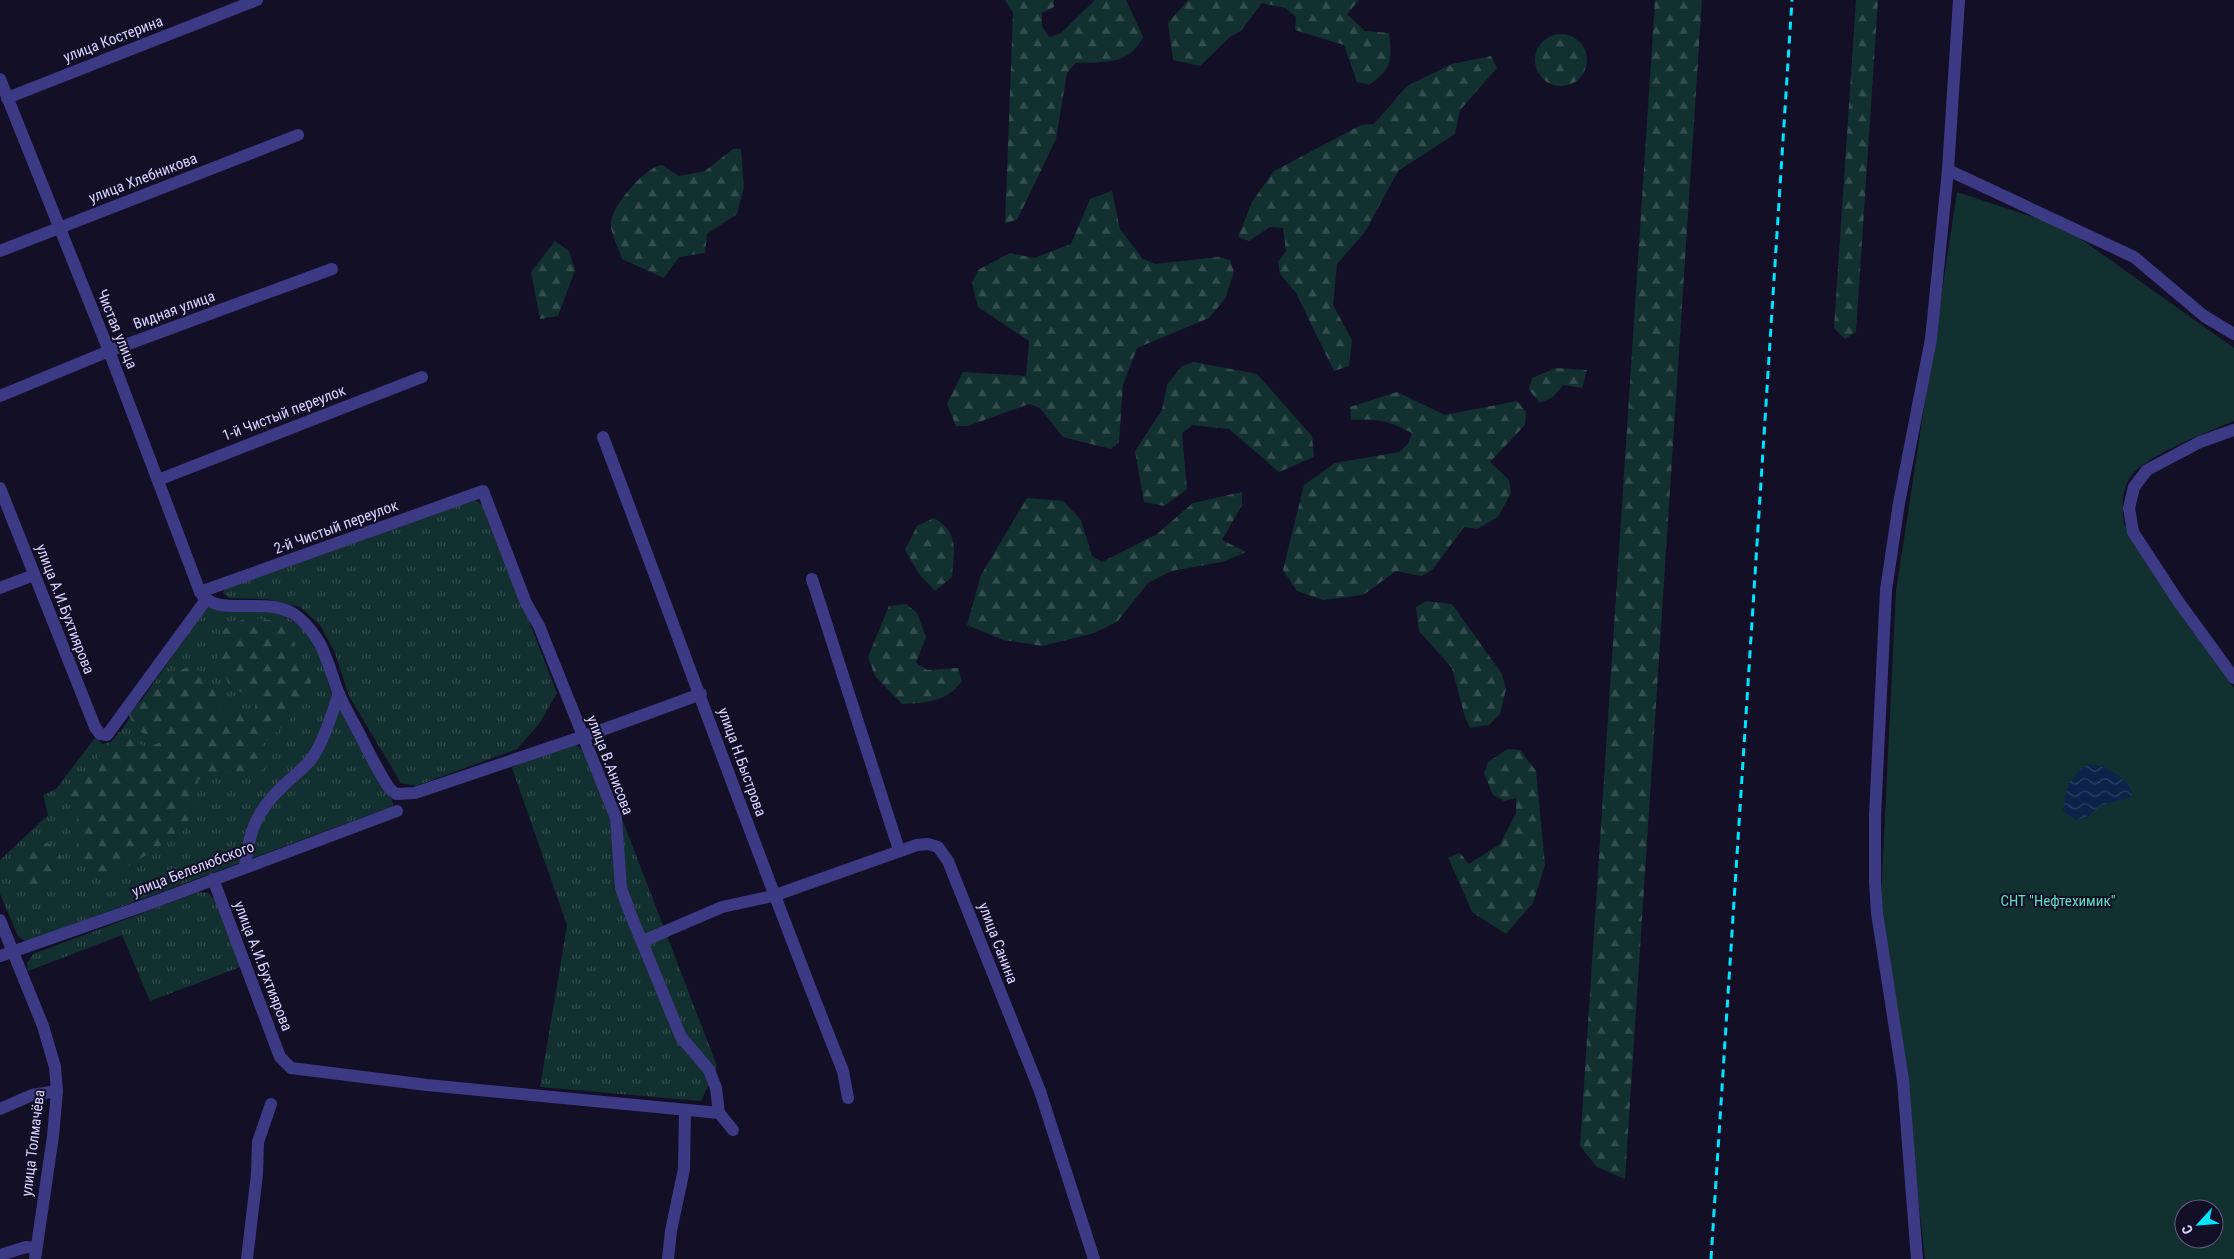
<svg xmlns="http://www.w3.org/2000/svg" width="2234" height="1259" font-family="'Roboto Condensed',sans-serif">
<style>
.grass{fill:url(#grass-tufts)}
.forest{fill:url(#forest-firs)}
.garden{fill:#12302f;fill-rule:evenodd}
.water{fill:url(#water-waves)}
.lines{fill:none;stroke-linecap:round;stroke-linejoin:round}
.street{stroke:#3d3a85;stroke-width:12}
.rail{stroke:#00e5ff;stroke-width:3;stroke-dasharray:8 6;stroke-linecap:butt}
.labels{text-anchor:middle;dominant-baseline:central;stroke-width:4;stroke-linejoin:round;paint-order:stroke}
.street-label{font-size:15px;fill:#d9d4ff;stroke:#130f26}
.park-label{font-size:15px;fill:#5fe0c0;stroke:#130f26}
</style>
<defs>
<pattern id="grass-tufts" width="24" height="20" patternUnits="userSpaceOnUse" patternTransform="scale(1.25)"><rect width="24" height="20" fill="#12302f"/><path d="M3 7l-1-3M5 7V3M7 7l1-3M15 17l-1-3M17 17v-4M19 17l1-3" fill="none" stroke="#344d4e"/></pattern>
<pattern id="forest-firs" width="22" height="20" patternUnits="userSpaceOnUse" patternTransform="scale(1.25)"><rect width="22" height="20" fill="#12302f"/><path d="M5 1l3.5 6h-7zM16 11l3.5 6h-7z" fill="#344d4e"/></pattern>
<pattern id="water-waves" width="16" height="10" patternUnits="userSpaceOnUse" patternTransform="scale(1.25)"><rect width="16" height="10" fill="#0c2248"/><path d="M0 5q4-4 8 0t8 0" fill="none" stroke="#2f4163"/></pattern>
</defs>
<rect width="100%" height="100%" fill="#130f26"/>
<g class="grass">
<polygon points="475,500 484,506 557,693 539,724 517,749 416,786 401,783 349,696 335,653 320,625 300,607 265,599 229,598 223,593 225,588"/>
<polygon points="207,605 278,611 304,629 319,649 330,690 377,777 392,800 393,806 26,942 18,936 0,894 0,860 48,815 43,795 56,789 95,738 103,744 114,741"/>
<polygon points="576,745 586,751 619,811 717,1066 701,1101 540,1087 567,925 512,768 525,760"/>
<polygon points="199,892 208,893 216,901 243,966 150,1001 122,935 28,971 27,963 33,954"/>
</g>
<g class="forest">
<path d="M1005,0H1054V7L1042,13V26L1049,37L1061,33L1095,0H1126L1143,37C1130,65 1104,62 1076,63L1067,73L1056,139L1017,220L1005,223L1013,13Z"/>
<path d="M1188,0H1359L1347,14L1365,31L1389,33C1392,59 1393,69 1369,85L1357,82L1344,45L1295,30L1296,17L1285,8L1262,3L1241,31L1230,37L1200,66L1173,60L1168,23Z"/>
<polygon points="1655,0 1702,0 1625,1179 1597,1167 1580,1146"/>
<polygon points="1856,0 1878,0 1856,332 1845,339 1834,328"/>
<circle cx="1561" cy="60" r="26"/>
<polygon points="1491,56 1497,68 1460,110 1455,134 1398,171 1365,232 1337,264 1333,305 1352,340 1349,366 1334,371 1296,293 1280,274 1278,262 1286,251 1283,228 1270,227 1249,241 1238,237 1252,202 1274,171 1361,125 1374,124 1407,86 1452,64"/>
<path d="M733,149H741L744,187L737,214L707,234L705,253L679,257L664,278L622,259C619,249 609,231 611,221C614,204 645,167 662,165L679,176L705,171Z"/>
<polygon points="1112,191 1120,229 1143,259 1155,264 1218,257 1230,260 1234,272 1225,299 1209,318 1137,348 1123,385 1119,442 1111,449 1063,437 1040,408 1029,404 968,426 956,426 947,404 963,372 1026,376 1029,341 978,307 972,283 978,270 1010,253 1034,258 1071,244 1090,199"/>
<polygon points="555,241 569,251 575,270 558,316 540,319 531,272"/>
<polygon points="1194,362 1257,374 1312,436 1314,457 1279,472 1229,429 1192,425 1182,433 1187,489 1164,506 1144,502 1135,451 1162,410 1167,385 1182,366"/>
<polygon points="1556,368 1587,370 1582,388 1563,385 1553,397 1540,403 1529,390 1532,378"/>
<path d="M1397,392L1445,415L1517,401L1526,412L1525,425L1490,462L1509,480L1511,493L1498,517L1477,529L1464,527L1432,570L1421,576L1396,571L1363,595L1323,600L1297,591L1283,570L1304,485L1335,463L1399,452L1408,444L1412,433C1390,421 1376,418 1351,420L1350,407Z"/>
<polygon points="1242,492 1242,505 1222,540 1246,552 1222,562 1171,571 1148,583 1117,622 1094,633 1043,646 1003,640 967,625 981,575 1027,498 1063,501 1081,520 1092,556 1102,562 1157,534 1193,503"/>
<path d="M934,518C960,533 954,552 952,577L935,591L919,574L905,550L917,526Z"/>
<polygon points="1426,601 1452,604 1502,674 1506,689 1500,714 1489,725 1470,728 1465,717 1452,668 1419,631 1416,607"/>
<path d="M906,604L917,613L926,637L916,663L927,670L958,668L962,681C947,702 926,703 902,704L875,676L868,657L889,606Z"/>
<polygon points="248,617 269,620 292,628 295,649 311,682 299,711 260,747 267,766 259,772 225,771 198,780 197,803 183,831 120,872 101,878 77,855 77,814 70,796 75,787 119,732 147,748 163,741 135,730 128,713 165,678 191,665 207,676 224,714 255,711 255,701 229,685 217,654 220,631"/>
<polygon points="1508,749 1520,750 1536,771 1545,865 1533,903 1506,934 1472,912 1448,857 1460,853 1469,864 1500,844 1516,813 1516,798 1504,801 1493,795 1484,773 1488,762"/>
<circle cx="39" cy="866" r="24"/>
</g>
<path class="garden" d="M1957,192L2064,227L2234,348V421C2208,432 2148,454 2131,476C2121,490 2122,508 2124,524L2234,688V1259H1925L1914,1161L1880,918L1896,591ZM2184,1209H2214V1239H2184Z"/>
<path class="water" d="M2089,764C2104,765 2133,779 2132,797L2101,805L2088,816L2076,820L2063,811C2066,789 2069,775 2089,764Z"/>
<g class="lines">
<g class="street">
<path d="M0,79L109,351L200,592C216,620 269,593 298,617C324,639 327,662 338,692C344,706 352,720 359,733C369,752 378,772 390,789L396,794L415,793L602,730L701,694"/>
<polyline points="7,98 257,0"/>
<polyline points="1948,170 2134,257 2204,316 2234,334"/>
<polyline points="0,251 298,135"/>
<polyline points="0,396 109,351 332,269"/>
<polyline points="2234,430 2200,442 2147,470 2134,487 2129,508 2133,532 2178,601 2234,678"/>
<path d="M603,437C683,648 759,861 843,1071L848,1098"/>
<polyline points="158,480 422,377"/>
<polyline points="0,488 95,727 100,734 107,735 205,601"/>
<polyline points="812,579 899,850"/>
<polyline points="0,588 34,575"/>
<polyline points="200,592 483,491 526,603 539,626 616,818 621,888 630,913 681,1037 709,1070 716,1088 719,1113 733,1130"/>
<path d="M245,866C249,831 257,810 284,785C293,776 305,768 312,758C325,739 331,715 339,694"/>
<polyline points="213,879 280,1057 291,1068 427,1085 719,1113"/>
<polyline points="0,920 43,1026 55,1067 57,1091 53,1136 35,1259"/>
<polyline points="643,941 722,907 773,896 917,845 928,844 938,847 948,861 1040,1091 1094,1259"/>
<polyline points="0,956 154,902 397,811"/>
<polyline points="0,1109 32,1095 57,1091"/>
<polyline points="0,1255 26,1247 36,1248"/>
<polyline points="247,1259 257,1174 258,1142 271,1104"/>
<polyline points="668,1259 671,1231 684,1169 685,1110"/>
<polyline points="1917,1259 1903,1080 1877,913 1875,881 1875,816 1886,590 1899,503 1931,339 1948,170 1959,0"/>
</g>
<polyline class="rail" points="1711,1259 1792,0"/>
</g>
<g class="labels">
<g class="street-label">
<text transform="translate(113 39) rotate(-21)">улица Костерина</text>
<text transform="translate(143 178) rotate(-21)">улица Хлебникова</text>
<text transform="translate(174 310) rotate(-20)">Видная улица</text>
<text transform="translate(117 329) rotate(68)">Чистая улица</text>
<text transform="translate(284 413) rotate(-21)">1-й Чистый переулок</text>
<text transform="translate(336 527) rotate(-20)">2-й Чистый переулок</text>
<text transform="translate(65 609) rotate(69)">улица А.И.Бухтиярова</text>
<text transform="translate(742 762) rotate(70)">улица Н.Быстрова</text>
<text transform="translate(610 765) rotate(69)">улица В.Анисова</text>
<text transform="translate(193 869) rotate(-21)">улица Белелюбского</text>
<text transform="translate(998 943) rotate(69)">улица Санина</text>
<text transform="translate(263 966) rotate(69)">улица А.И.Бухтиярова</text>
<text transform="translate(33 1143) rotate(-83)">улица Толмачёва</text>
</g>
<g class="park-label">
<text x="2058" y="901">СНТ "Нефтехимик"</text>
</g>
</g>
<g transform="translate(2199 1224) rotate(244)"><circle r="24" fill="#130f26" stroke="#625e7d"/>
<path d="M0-4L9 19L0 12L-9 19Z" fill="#00e5ff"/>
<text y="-8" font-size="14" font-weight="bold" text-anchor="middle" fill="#d9d4ff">С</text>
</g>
</svg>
